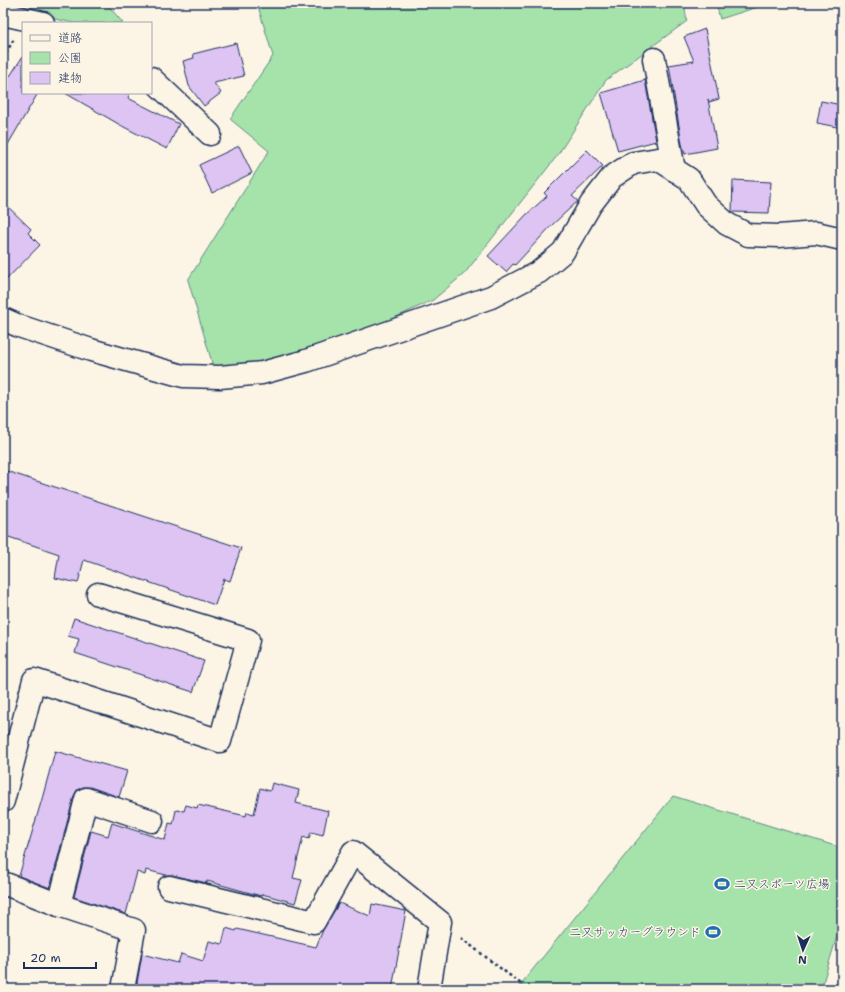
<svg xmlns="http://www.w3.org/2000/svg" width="845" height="992" font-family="'Shantell Sans','Klee One',sans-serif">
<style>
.green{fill:#a6e3ab;stroke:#608984}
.building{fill:#ddc4f3;stroke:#1b2f5e}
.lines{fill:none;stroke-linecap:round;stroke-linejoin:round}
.minor-casing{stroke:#1b2f5e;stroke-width:25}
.path{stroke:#1b2f5e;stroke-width:2.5;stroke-dasharray:3 3;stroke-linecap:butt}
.minor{stroke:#fcf5e5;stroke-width:22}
.labels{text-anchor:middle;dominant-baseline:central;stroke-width:3;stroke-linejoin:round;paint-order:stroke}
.poi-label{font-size:12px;fill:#1b2f5e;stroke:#fcf5e5;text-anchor:start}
</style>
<rect width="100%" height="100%" fill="#fcf5e5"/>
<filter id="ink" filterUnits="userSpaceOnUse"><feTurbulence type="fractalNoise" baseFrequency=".025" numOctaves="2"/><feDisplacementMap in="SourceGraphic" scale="8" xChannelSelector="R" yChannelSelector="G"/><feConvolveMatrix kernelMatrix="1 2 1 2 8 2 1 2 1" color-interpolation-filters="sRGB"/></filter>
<g filter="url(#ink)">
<g class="green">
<polygon points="3,3 106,3 123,23 74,23 3,8"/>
<polygon points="257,3 684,3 687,21 606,80 557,156 465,273 433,300 345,341 244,369 213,366 188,280 269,151 230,119 273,56"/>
<polygon points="716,3 770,3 720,19"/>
<polygon points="673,796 842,848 842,920 821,989 517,989"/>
</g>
<g class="building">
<polygon points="705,29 719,99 709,102 708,99 717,148 685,154 682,144 669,65 694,61 684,37"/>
<polygon points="236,43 244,76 214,83 221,93 204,106 189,86 183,61 194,58 193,54"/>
<polygon points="23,56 23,93 38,93 3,153 3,72 10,76"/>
<polygon points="645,80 656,141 618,151 601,93"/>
<polygon points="65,93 130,93 128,98 179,124 167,149 122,126"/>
<polygon points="821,101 842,105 842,128 817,123"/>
<polygon points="239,146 252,173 212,193 199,165"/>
<polygon points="587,150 603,166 572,196 578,201 552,225 515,265 513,264 506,272 488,256 526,215 547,196 544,193"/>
<polygon points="733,180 771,182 769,213 732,212"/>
<polygon points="3,202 31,229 28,233 40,245 3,283"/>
<polygon points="3,470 241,548 230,581 224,579 215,605 84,560 78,583 55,578 59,554 3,535"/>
<polygon points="74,618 204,661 193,692 75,653 79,639 68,636"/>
<polygon points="55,751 127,771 119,797 90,787 83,787 77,790 74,796 50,888 19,876 42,799"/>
<polygon points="272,783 299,790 296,803 328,811 323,835 311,832 309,839 303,837 293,878 302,880 295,903 262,894 261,896 207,881 207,883 172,875 166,875 146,870 145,875 137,872 126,914 74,897 91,831 108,836 112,823 165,840 169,823 173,824 176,810 184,811 186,805 197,808 198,805 246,816 247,812 254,814 260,788 270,791"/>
<polygon points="339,903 370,916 372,904 406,911 392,989 380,989 361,984 360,989 136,989 142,954 178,963 181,954 203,961 209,941 222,944 226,928 236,931 237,929 316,947 323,930"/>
</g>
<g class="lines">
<g class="minor-casing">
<g id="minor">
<polyline points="3,14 43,23"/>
<polyline points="654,59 674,170"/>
<polyline points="151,78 210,134"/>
<polyline points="3,319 19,326 91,350 183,376 220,377 262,373 306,361 491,297 539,272 563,252 591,204 612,177 633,163 658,159 689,179 706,205 727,224 748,235 779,236 816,233 842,239"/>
<polyline points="3,801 34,680 220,741 248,640 98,594"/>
<polyline points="3,883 59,905 134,930 123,989"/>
<polyline points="169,887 314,922 353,852 440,922 429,989"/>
<polyline points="59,905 86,799 152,821"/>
</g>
</g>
<g class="path">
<polyline points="3,58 14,39"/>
<polyline points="461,938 521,984 523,989"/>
</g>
<use href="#minor" class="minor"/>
</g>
</g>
<defs>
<g id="stadium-bare" transform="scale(1.2)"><path d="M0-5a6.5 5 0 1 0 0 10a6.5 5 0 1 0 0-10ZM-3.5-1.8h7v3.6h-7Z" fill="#1f6fb2" stroke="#fcf5e5" stroke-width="2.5" paint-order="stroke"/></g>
</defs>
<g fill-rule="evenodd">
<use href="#stadium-bare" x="722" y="884"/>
<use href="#stadium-bare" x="713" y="932"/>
</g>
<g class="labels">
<g class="poi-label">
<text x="734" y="884">二又スポーツ広場</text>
<text x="701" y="932" text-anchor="end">二又サッカーグラウンド</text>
</g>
</g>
<rect width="845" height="992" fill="none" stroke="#fcf5e5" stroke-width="16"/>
<rect x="8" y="8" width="829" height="976" fill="none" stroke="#1b2f5e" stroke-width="1.5" filter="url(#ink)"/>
<rect x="22" y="22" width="130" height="72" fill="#fcf5e5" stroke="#a2a6af"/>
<rect x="30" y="35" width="20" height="6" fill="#fcf5e5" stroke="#a2a6af"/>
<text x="58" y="42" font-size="12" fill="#1b2f5e">道路</text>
<rect x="30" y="52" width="20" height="12" fill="#a6e3ab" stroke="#a2a6af"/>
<text x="58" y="62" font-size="12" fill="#1b2f5e">公園</text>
<rect x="30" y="72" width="20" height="12" fill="#ddc4f3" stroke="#a2a6af"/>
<text x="58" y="82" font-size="12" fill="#1b2f5e">建物</text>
<g transform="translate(803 950) rotate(183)" stroke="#fcf5e5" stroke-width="3" paint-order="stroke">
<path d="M0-3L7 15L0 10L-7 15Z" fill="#1b2f5e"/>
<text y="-6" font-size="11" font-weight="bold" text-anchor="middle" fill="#1b2f5e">N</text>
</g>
<path d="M24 962v6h72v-6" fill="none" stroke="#1b2f5e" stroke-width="2"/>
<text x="30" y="962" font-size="12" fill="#1b2f5e" stroke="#fcf5e5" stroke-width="3" paint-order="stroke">20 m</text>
</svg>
